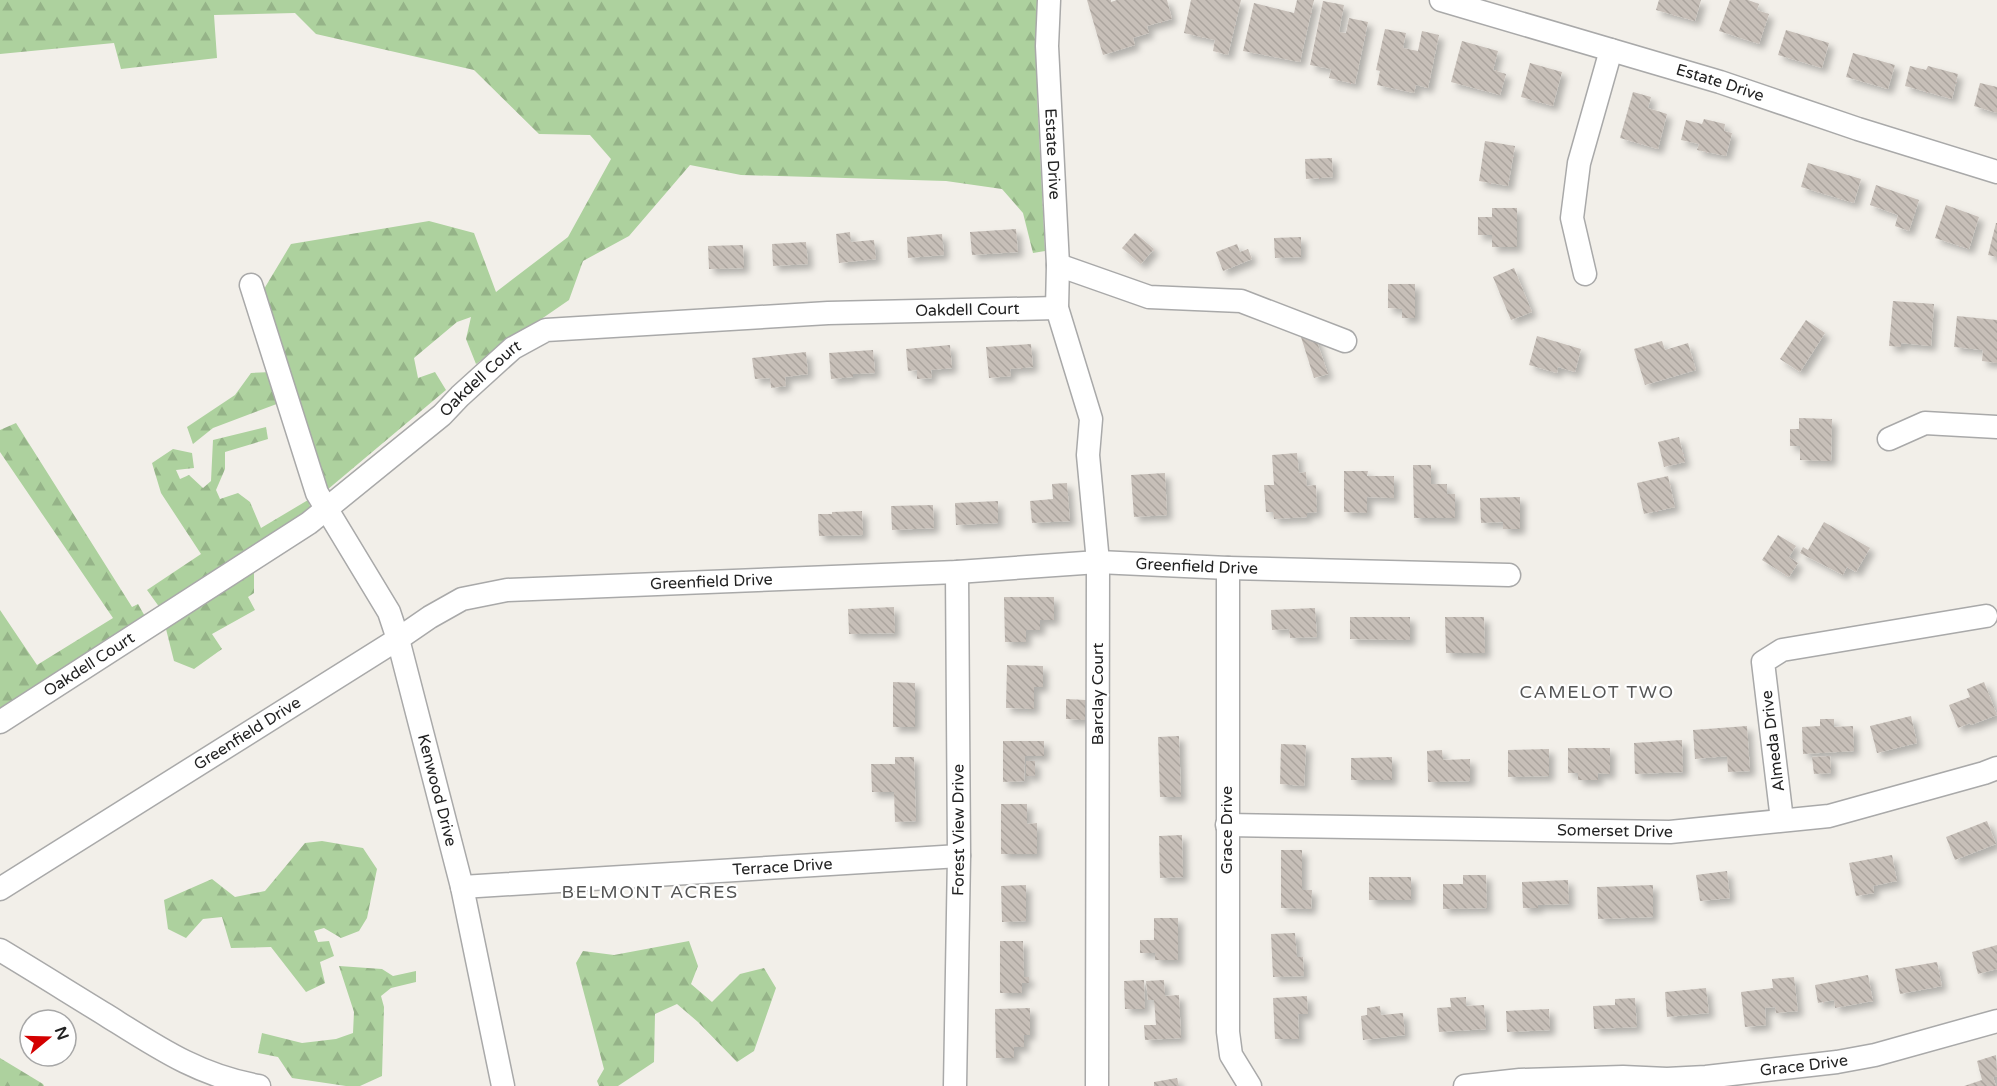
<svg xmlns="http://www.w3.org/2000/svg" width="1997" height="1086" font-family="'Varela Round',sans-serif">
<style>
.forest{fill:url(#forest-firs)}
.building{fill:url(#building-back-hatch);filter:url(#shadow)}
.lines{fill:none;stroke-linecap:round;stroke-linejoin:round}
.minor-casing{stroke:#a9a9a9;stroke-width:25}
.minor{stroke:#fff;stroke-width:22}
.labels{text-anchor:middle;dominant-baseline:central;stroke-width:4.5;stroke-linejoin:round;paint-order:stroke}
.street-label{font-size:16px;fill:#222;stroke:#fff}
.neighbourhood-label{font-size:18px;letter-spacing:1.5px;fill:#555;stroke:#fff}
</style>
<defs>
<pattern id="forest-firs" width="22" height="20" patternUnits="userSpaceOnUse" patternTransform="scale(1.5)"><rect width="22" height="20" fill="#add19e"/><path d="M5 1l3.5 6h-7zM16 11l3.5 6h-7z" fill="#95b388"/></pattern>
<pattern id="building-back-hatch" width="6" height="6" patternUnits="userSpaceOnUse" patternTransform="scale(1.5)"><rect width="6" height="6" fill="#c7bfb8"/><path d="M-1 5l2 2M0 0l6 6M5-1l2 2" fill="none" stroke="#aba49e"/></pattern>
<filter id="shadow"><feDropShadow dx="5" dy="5" stdDeviation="3" flood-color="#0004"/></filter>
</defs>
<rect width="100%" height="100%" fill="#f2efe9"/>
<g class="forest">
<polygon points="0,0 1040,0 1037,95 1045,251 1033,253 1023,213 1002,189 946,181 741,175 690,165 629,236 583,261 569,300 476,364 466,339 471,317 457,322 414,358 418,378 435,372 446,390 327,490 264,289 291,244 429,221 474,233 496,292 568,237 611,159 590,135 539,134 474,70 316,34 295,13 214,15 217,58 121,69 114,43 0,54"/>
<polygon points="272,372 282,402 213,428 193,444 187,427 235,395 251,373"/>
<polygon points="16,423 132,607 138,604 147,620 0,712 0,610 37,665 113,618 0,452 0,430"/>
<polygon points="266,427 268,439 225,452 225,469 216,490 220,499 238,493 250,502 261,528 308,500 312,512 160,608 147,590 201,554 161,493 152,463 173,449 192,453 194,468 176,470 180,479 189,475 203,488 211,481 213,440"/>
<polygon points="254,570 254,593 248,597 255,610 212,634 222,649 194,669 174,661 165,625"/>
<polygon points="322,841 363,848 377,869 367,918 359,931 341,938 324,928 314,931 318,942 329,941 334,956 320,962 325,983 306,992 271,947 231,948 222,917 203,919 186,938 168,929 164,900 212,879 235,897 265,891 305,843"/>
<polygon points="689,941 698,966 691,984 712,1002 740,974 764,968 776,988 754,1051 737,1062 698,1022 677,1004 655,1014 654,1062 618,1086 599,1086 597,1081 604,1069 576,963 583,951 614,955"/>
<polygon points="339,966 382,969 393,976 416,971 416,982 391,988 381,996 384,1007 382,1076 360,1086 346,1086 292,1078 278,1057 258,1053 262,1033 302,1043 336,1039 353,1033 354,1012"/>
<polygon points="0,1058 43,1084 44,1086 0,1086"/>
</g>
<g class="building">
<polygon points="1087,0 1111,0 1111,2 1117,0 1167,0 1172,19 1147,26 1149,33 1133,38 1135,45 1103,55"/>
<polygon points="1191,0 1241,0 1228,55 1213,51 1215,40 1184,33"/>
<polygon points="1297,0 1314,0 1300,62 1243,51 1254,3 1294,13"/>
<polygon points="1659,0 1701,0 1695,21 1656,10"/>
<polygon points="1730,0 1748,0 1759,4 1757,10 1769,14 1759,44 1719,31"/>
<polygon points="1323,1 1344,5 1339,32 1346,33 1349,18 1368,22 1355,84 1329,78 1331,69 1310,65"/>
<polygon points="1385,29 1406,33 1403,48 1418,51 1422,31 1439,35 1428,88 1416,85 1414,93 1377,85 1380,71 1376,70"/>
<polygon points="1786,30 1829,43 1822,68 1778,55"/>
<polygon points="1462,41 1498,51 1493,70 1506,74 1500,95 1451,82"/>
<polygon points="1853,53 1895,65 1888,89 1846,77"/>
<polygon points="1530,63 1562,72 1553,106 1521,97"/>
<polygon points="1910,66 1926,70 1928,66 1958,74 1952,99 1905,86"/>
<polygon points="1980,83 1997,87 1997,113 1974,106"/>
<polygon points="1633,92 1651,97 1648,108 1667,114 1658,149 1620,138"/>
<polygon points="1704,119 1725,124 1724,131 1732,133 1726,156 1697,150 1699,144 1681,140 1686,120 1702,124"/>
<polygon points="1485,141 1515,146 1508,186 1479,181"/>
<polygon points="1332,158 1333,177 1306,179 1305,159"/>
<polygon points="1808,163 1861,179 1854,203 1801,187"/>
<polygon points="1876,185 1919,200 1909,231 1895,226 1898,215 1870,205"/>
<polygon points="1946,205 1979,217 1969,249 1935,238"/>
<polygon points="1492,208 1517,208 1517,247 1492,247 1492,235 1478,235 1478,217 1492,217"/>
<polygon points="1996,223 1997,223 1997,257 1988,255"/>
<polygon points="1016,229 1018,252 972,255 970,232"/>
<polygon points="850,232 851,242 874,240 876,259 839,263 836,234"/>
<polygon points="1135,233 1154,249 1141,264 1122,248"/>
<polygon points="942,234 944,255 908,258 907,237"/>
<polygon points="1301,237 1301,257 1275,258 1274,238"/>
<polygon points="806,242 808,264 773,266 772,244"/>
<polygon points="1237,244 1240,252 1248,249 1252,259 1223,271 1216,252"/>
<polygon points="743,245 744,268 709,269 708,246"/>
<polygon points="1514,268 1532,312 1511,320 1493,277"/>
<polygon points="1388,284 1415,284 1415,318 1402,318 1402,309 1388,308"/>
<polygon points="1893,301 1934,304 1931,346 1901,343 1901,347 1889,346"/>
<polygon points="1957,316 1997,320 1997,363 1982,361 1983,350 1954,347"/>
<polygon points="1806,320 1825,333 1800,372 1780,359"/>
<polygon points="1314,333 1328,374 1314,378 1301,337"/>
<polygon points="1537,336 1581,349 1575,372 1558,367 1557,373 1529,365"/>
<polygon points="1662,341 1665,350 1688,343 1696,370 1645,385 1634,349"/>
<polygon points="1031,344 1033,367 1010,369 1011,376 989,378 986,347"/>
<polygon points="950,345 952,368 931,370 932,378 917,379 917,370 908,371 906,349"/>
<polygon points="873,350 875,373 853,374 853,377 831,379 829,353"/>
<polygon points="806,352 808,374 785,377 786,386 771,388 770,378 755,379 752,358"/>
<polygon points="1799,418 1832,419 1831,461 1800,460 1800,446 1790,446 1790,429 1799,429"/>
<polygon points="1679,437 1685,462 1664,467 1658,442"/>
<polygon points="1297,453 1299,473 1306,472 1307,486 1316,485 1317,512 1307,513 1307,517 1274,519 1273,512 1266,512 1264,485 1274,485 1272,455"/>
<polygon points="1413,465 1431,465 1431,484 1447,484 1447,494 1455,494 1455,518 1414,518"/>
<polygon points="1344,471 1368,471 1367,476 1394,476 1394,498 1367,497 1367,513 1344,512"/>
<polygon points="1165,473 1167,515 1134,517 1131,475"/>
<polygon points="1668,476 1675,507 1644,514 1637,483"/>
<polygon points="1067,483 1070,521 1032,523 1030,501 1053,499 1052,484"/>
<polygon points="1520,497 1520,529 1503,529 1503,522 1481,523 1480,498"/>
<polygon points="998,501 998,523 956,525 955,503"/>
<polygon points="933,505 934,528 892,530 891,506"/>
<polygon points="862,511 863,535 819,536 818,514 832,514 832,512"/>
<polygon points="1824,522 1870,548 1856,572 1847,567 1843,575 1800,553 1803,547 1808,550"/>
<polygon points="1778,535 1796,546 1789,557 1798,563 1789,577 1762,560"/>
<polygon points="1004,597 1054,597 1054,620 1040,620 1040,630 1026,630 1026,642 1005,642"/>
<polygon points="894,607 895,633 849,634 848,609"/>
<polygon points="1315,608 1317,637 1290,638 1289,629 1272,630 1271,610"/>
<polygon points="1350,617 1410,617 1410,640 1350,639"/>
<polygon points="1445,617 1484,617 1485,653 1446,653"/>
<polygon points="1007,665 1043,666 1043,687 1034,687 1034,709 1006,708"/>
<polygon points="893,682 915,683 915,727 893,727"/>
<polygon points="1984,682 1997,715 1971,725 1970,723 1958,728 1949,705 1970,697 1967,689"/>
<polygon points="1066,699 1086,700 1085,720 1066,719"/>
<polygon points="1911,716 1917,743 1877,753 1870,726"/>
<polygon points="1820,719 1834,719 1834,727 1853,726 1854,751 1803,754 1802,727 1820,726"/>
<polygon points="1747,726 1750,771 1728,772 1727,756 1695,759 1693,730"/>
<polygon points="1179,736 1181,797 1160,797 1158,737"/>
<polygon points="1682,740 1683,772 1635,774 1634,743"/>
<polygon points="1003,741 1044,741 1044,756 1025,756 1024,781 1003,782"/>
<polygon points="1281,744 1306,745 1304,786 1280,784"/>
<polygon points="1568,748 1610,748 1610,774 1598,773 1598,780 1578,780 1578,773 1568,773"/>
<polygon points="1549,749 1549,776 1508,777 1508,750"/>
<polygon points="1442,750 1443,760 1470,759 1470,781 1428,782 1427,751"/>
<polygon points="1830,756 1831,773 1814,774 1812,757"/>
<polygon points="895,757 914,757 916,821 895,822 894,792 872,792 871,764 895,764"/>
<polygon points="1392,757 1392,780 1351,780 1351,758"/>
<rect x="1026" y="761" width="9" height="15"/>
<polygon points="1001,804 1027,804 1027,824 1037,823 1037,854 1001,854"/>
<polygon points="1987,821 1996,844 1955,860 1946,837"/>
<polygon points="1182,835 1183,877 1160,878 1159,836"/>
<polygon points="1281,850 1302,850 1302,890 1312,890 1311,909 1281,908"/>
<polygon points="1892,855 1897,881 1873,886 1874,893 1856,896 1849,863"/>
<polygon points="1727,871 1730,898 1700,901 1696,875"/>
<polygon points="1463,875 1486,875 1487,908 1443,909 1443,884 1463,884"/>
<rect x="1369" y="877" width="42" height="23"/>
<polygon points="1568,880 1569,904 1538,905 1538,908 1523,908 1522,882"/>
<polygon points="1026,885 1026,921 1002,922 1001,886"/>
<polygon points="1653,885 1653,917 1598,919 1597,887"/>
<polygon points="1154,918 1178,918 1178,960 1155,960 1155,953 1140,953 1140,940 1154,940"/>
<polygon points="1295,933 1297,957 1303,957 1304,976 1273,977 1271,934"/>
<polygon points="1000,941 1023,941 1024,977 1029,977 1029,983 1022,983 1022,993 1000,993"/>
<polygon points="1997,945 1997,969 1978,974 1972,952"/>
<polygon points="1937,962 1942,986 1900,994 1895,969"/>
<polygon points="1868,975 1873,1001 1835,1008 1834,1000 1818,1003 1815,985"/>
<polygon points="1794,977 1798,1011 1776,1013 1775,1007 1765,1008 1766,1025 1745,1027 1741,992 1773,988 1772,979"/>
<polygon points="1144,980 1145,1009 1125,1009 1124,981"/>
<polygon points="1164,980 1165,996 1179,995 1181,1038 1145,1040 1144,1025 1156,1025 1154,1000 1148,1000 1146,981"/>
<polygon points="1706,988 1709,1013 1667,1017 1665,992"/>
<polygon points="1307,996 1308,1014 1298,1014 1299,1039 1275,1039 1273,998"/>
<polygon points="1466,997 1466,1006 1484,1005 1486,1029 1439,1032 1437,1008 1451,1007 1450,998"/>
<polygon points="1635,998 1637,1027 1594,1029 1593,1006 1615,1005 1615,999"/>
<polygon points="1380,1006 1381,1015 1403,1013 1405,1035 1363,1040 1361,1016 1367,1015 1367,1008"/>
<polygon points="1030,1008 1030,1035 1024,1035 1024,1047 1014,1047 1014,1058 996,1058 995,1009"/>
<polygon points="1549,1009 1550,1030 1507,1032 1506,1011"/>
<polygon points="1996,1055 1997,1076 1993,1077 1996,1086 1964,1086 1982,1080 1977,1061"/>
<polygon points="1177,1078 1179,1086 1154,1086 1154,1082"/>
</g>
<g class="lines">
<g class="minor-casing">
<g id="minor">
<path id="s1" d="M1049,0L1047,46L1058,265L1057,308L1091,419L1088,455L1098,562L1097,1086"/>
<path id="s2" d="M1441,0L1720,82L1858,129L1997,172"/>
<polyline points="1058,265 1149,297 1241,301 1345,341"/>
<polyline points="1585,274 1572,218 1579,163 1611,50"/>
<path id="s3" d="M251,285L317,493L389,612L398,639L462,887L503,1086"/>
<polyline points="1889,439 1925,423 1997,427"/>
<polyline points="1228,568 1228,1032 1231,1055 1250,1086"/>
<path id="s4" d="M0,722L309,523L442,415L460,396L513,348L546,330L828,313L1057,308"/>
<polyline points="1782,820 1763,662 1782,650 1986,616"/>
<path id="s5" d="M1227,825L1670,832L1829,816L1984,773L1997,768"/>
<path id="s6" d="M462,887L959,856"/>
<path id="s7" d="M0,889L398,639L430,617L462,599L507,590L957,572L1098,562L1228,568L1509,575"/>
<path d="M0,950C35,971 70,993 106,1015C157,1047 199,1076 259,1086"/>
<path id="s8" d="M955,1086L959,856L957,572"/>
<path id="s9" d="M1465,1086L1520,1080L1623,1077L1667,1079L1706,1077L1837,1062L1875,1055L1997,1021"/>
</g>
</g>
<use href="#minor" class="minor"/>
</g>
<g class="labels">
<g class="street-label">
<text stroke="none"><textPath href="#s2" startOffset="291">Estate Drive</textPath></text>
<text stroke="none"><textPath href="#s1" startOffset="154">Estate Drive</textPath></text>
<text stroke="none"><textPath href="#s4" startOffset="1096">Oakdell Court</textPath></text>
<text stroke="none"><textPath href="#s4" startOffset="592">Oakdell Court</textPath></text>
<text stroke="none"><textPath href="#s7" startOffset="1282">Greenfield Drive</textPath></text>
<text stroke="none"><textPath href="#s7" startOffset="796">Greenfield Drive</textPath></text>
<text stroke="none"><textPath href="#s4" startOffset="106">Oakdell Court</textPath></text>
<text transform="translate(1098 694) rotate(-90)">Barclay Court</text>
<text stroke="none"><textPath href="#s7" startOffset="292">Greenfield Drive</textPath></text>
<text transform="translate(1773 741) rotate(-97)">Almeda Drive</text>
<text stroke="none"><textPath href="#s3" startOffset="542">Kenwood Drive</textPath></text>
<text stroke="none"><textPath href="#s8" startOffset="256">Forest View Drive</textPath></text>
<text transform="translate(1227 830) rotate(-90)">Grace Drive</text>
<text stroke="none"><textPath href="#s5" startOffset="388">Somerset Drive</textPath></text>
<text stroke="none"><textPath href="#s6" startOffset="321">Terrace Drive</textPath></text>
<text stroke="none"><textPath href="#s9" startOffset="340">Grace Drive</textPath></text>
</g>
<g class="neighbourhood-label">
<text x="1597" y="692">CAMELOT TWO</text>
<text x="650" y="892">BELMONT ACRES</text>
</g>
</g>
<g transform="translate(48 1038) rotate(71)"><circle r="28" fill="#ffffff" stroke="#a7a7a7" stroke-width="1.5"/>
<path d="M0-4.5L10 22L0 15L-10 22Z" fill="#d40000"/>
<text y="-9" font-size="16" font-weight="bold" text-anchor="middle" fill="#222222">N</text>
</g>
</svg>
